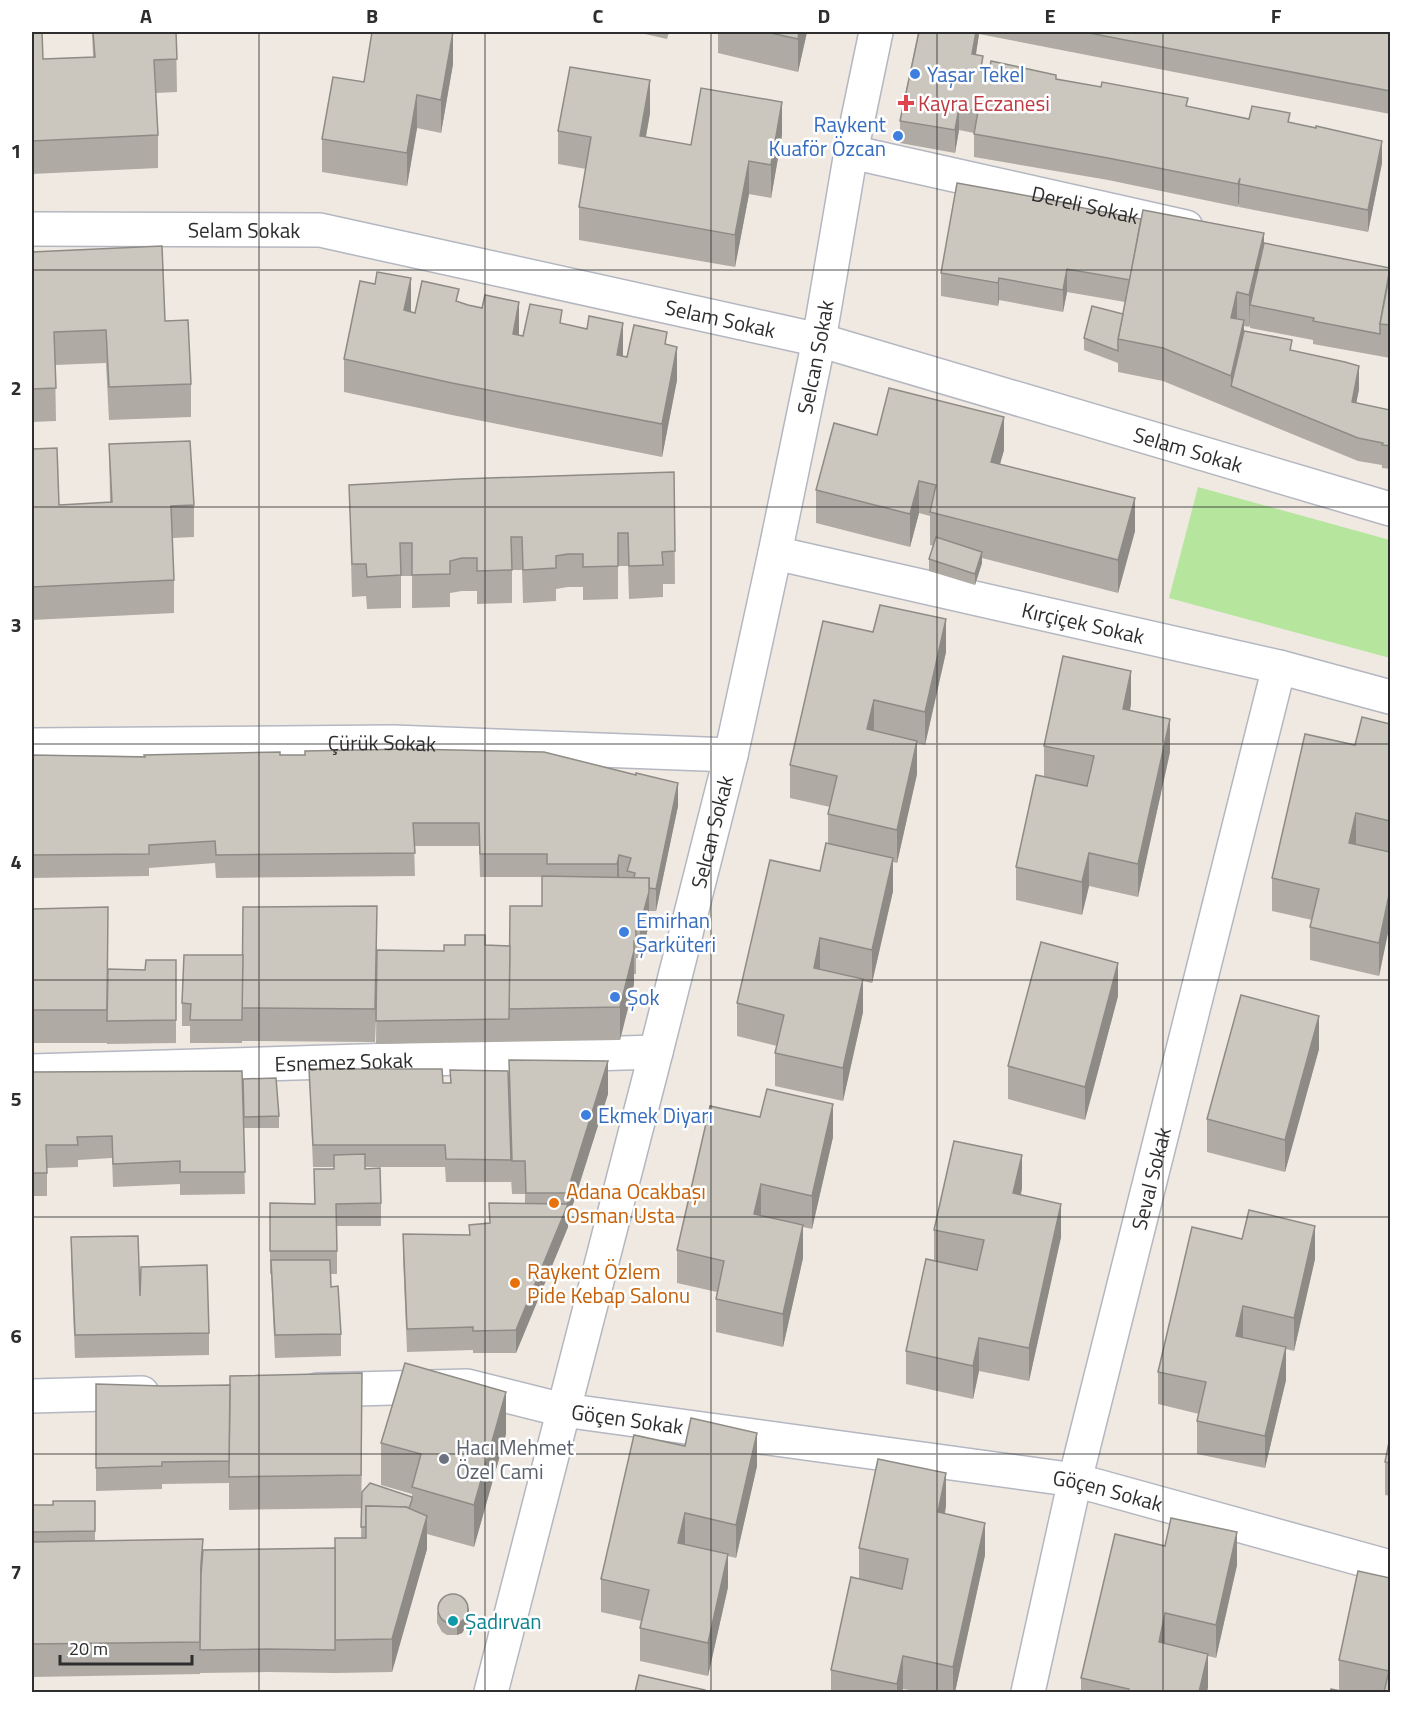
<svg xmlns="http://www.w3.org/2000/svg" width="1422" height="1724" font-family="'Titillium Web',sans-serif">
<style>
.green{fill:#b6e59e}
.lines{fill:none;stroke-linecap:round;stroke-linejoin:round}
.street-casing{stroke:#b4b7c1;stroke-width:36}
.secondary-casing{stroke:#b4b7c1;stroke-width:36}
.street{stroke:#fff;stroke-width:33}
.secondary{stroke:#fff;stroke-width:33}
.wall{fill:#afaba4}
.shaded-wall{fill:#8e8b86}
.building{fill:#cbc7bf;stroke:#8e8b86;stroke-width:1.5}
.grid{fill:none;stroke:#2e2e2e;stroke-width:1.5;stroke-opacity:0.55}
.shop-dot{fill:#3f7fe0;stroke:#fff;stroke-width:2}
.health-dot{fill:#e0444e;stroke:#fff;stroke-width:2}
.food-dot{fill:#e8710a;stroke:#fff;stroke-width:2}
.worship-dot{fill:#6b7280;stroke:#fff;stroke-width:2}
.culture-dot{fill:#0f9aa8;stroke:#fff;stroke-width:2}
.labels{text-anchor:middle;dominant-baseline:central;stroke-width:5;stroke-linejoin:round;paint-order:stroke}
.shop-label{font-size:21px;fill:#366cbe;stroke:#fff;text-anchor:start}
.health-label{font-size:21px;fill:#be3a42;stroke:#fff;text-anchor:start}
.street-label{font-size:21px;fill:#2e2e2e;stroke:#fff}
.food-label{font-size:21px;fill:#c56008;stroke:#fff;text-anchor:start}
.worship-label{font-size:21px;fill:#5b616d;stroke:#fff;text-anchor:start}
.culture-label{font-size:21px;fill:#0d838f;stroke:#fff;text-anchor:start}
.neatline{fill:none;stroke:#2e2e2e;stroke-width:2}
.grid-label{font-size:20px;text-anchor:middle;font-weight:bold;fill:#2e2e2e}
</style>
<rect width="100%" height="100%" fill="#efe9e1"/>
<polygon class="green" points="1198,487 1390,540 1390,658 1169,598"/>
<g class="lines">
<g class="street-casing">
<g id="street">
<path id="s1" d="M851,152L1186,227"/>
<path id="s2" d="M32,229L320,230L819,340L1390,509"/>
<path id="s3" d="M775,553L1279,667L1390,697"/>
<path id="s4" d="M32,745L393,742L731,755"/>
<path id="s5" d="M32,1071L656,1052"/>
<path id="s6" d="M317,1390L467,1386L563,1410L1075,1480L1390,1567"/>
<polyline points="32,1396 142,1393"/>
<path id="s7" d="M1028,1692L1075,1480L1279,667"/>
</g>
</g>
<g class="secondary-casing">
<g id="secondary">
<path id="s8" d="M491,1692L656,1052L731,755L775,553L819,340L851,152L876,32"/>
</g>
</g>
<use href="#street" class="street"/>
<use href="#secondary" class="secondary"/>
</g>
<g class="wall">
<polygon points="32,32 43,59 93,57 92,32 176,32 177,92 156,93 158,135 158,168 32,174"/>
<polygon points="636,32 669,32 667,39"/>
<polygon points="718,32 807,32 798,72 718,53"/>
<polygon points="918,32 1390,32 1390,114 979,34 976,55 983,67 1056,79 1249,119 1290,123 1382,163 1368,232 1239,207 1239,203 1238,207 1108,180 974,157 974,133 959,130 955,153 900,143 900,121"/>
<polygon points="453,64 441,133 417,128 407,186 322,172 322,139 364,82"/>
<polygon points="650,113 646,137 691,145 782,135 771,198 749,194 735,267 579,240 579,207 586,169 558,164 558,131"/>
<polygon points="1078,207 1390,268 1390,358 1313,344 1313,340 1250,328 1250,325 1249,327 1244,326 1244,331 1292,351 1359,389 1356,403 1390,410 1390,469 1382,468 1382,465 1358,461 1163,381 1118,372 1118,361 1118,363 1084,350 1084,338 1123,314 1125,302 1067,292 1063,312 999,300 998,306 941,296 941,273"/>
<polygon points="32,252 165,321 191,384 191,417 109,420 106,363 55,365 56,421 32,422"/>
<polygon points="375,284 411,312 415,313 459,302 519,335 523,336 562,323 623,356 627,357 667,344 677,380 662,457 452,415 344,392 344,359"/>
<polygon points="877,435 1004,450 1000,464 1135,531 1118,593 982,558 982,563 975,585 929,571 929,559 934,546 930,545 930,516 919,513 910,547 816,523 816,490"/>
<polygon points="109,444 194,505 194,537 172,538 174,580 174,613 32,620 32,449 59,505 110,502"/>
<polygon points="674,472 675,584 663,584 663,597 629,599 628,566 618,566 618,599 583,600 583,587 568,587 556,589 556,601 523,603 522,570 512,570 512,603 477,604 477,591 462,591 450,593 450,607 412,608 412,576 401,576 401,608 367,609 366,596 352,597 349,485"/>
<polygon points="823,621 946,652 925,745 917,743 917,774 897,863 893,862 893,891 872,983 863,981 863,1012 843,1101 775,1086 775,1053 777,1046 737,1036 737,1003 820,871 828,843 828,814 830,807 790,798 790,765"/>
<polygon points="1131,704 1130,711 1170,752 1138,897 1089,886 1082,915 1016,900 1016,867 1044,776 1044,746"/>
<polygon points="1390,724 1390,923 1379,976 1310,960 1310,927 1312,920 1272,911 1272,878 1355,745"/>
<polygon points="305,751 678,806 656,911 649,911 649,925 640,958 636,958 636,974 634,974 634,984 620,1040 376,1044 377,950 444,951 485,945 510,946 542,906 542,877 480,877 479,846 414,846 415,876 216,878 215,863 149,868 149,876 32,878 32,755 144,756 280,755 305,755"/>
<polygon points="32,909 108,987 145,970 176,960 176,1043 107,1044 107,1043 32,1043"/>
<polygon points="377,939 375,1042 242,1041 242,1043 190,1043 190,1026 182,1026 182,1003 243,955"/>
<polygon points="1118,996 1085,1120 1008,1099 1008,1066"/>
<polygon points="1319,1049 1285,1172 1207,1152 1207,1119"/>
<polygon points="309,1069 443,1083 450,1083 450,1070 608,1094 568,1220 568,1227 516,1353 473,1353 473,1350 407,1352 403,1257 403,1234 469,1235 525,1203 525,1194 512,1194 511,1179 511,1182 446,1182 445,1167 365,1167 381,1203 381,1226 337,1226 337,1274 330,1274 331,1287 341,1334 341,1356 275,1358 271,1274 270,1274 270,1203 315,1204 314,1169 334,1169 334,1167 313,1167"/>
<polygon points="32,1072 243,1079 279,1116 279,1128 244,1128 243,1110 245,1194 180,1195 180,1184 113,1187 112,1158 78,1160 78,1167 47,1168 47,1196 32,1196"/>
<polygon points="710,1106 833,1137 812,1229 803,1227 803,1258 783,1347 716,1332 716,1299 717,1292 677,1283 677,1250"/>
<polygon points="1022,1188 1021,1195 1061,1237 1029,1381 979,1371 973,1399 906,1384 906,1351 934,1261 934,1230"/>
<polygon points="1192,1227 1315,1259 1294,1351 1286,1349 1286,1380 1265,1468 1197,1454 1197,1421 1199,1414 1158,1404 1158,1372"/>
<polygon points="71,1237 140,1296 209,1333 209,1355 75,1358 71,1259"/>
<polygon points="96,1384 362,1406 361,1508 229,1510 229,1483 162,1484 162,1489 96,1491"/>
<polygon points="506,1434 474,1547 427,1534 427,1549 392,1672 335,1673 268,1672 200,1673 200,1674 32,1677 32,1505 53,1505 95,1501 95,1541 203,1550 335,1548 361,1538 362,1492 412,1497 412,1494 381,1485 381,1443"/>
<polygon points="634,1435 757,1466 736,1558 728,1556 728,1587 708,1676 640,1661 640,1628 641,1621 601,1612 601,1579"/>
<polygon points="1390,1437 1390,1496 1385,1495 1385,1462"/>
<polygon points="946,1506 945,1514 985,1555 955,1692 920,1692 903,1689 902,1692 831,1692 831,1670 859,1579 859,1548"/>
<polygon points="1115,1534 1237,1565 1216,1658 1208,1656 1208,1687 1207,1692 1081,1692 1081,1678"/>
<polygon points="1390,1578 1390,1692 1330,1692 1339,1691 1339,1660"/>
<polygon points="437,1612 469,1620 468,1624 462,1633 457,1635 447,1635 442,1632 437,1623"/>
</g>
<g class="shaded-wall">
<polygon points="453,32 453,64 441,133 441,100"/>
<polygon points="799,32 807,32 798,72 798,39"/>
<polygon points="976,32 979,32 979,34 972,77 972,54"/>
<polygon points="650,80 650,113 640,169 640,136"/>
<polygon points="417,95 417,128 407,186 407,153"/>
<polygon points="782,102 782,135 771,198 771,165"/>
<polygon points="959,108 959,130 955,153 955,130"/>
<polygon points="1382,141 1382,163 1368,232 1368,210"/>
<polygon points="749,161 749,194 735,267 735,235"/>
<polygon points="1240,178 1239,203 1238,207 1238,184"/>
<polygon points="1264,233 1264,266 1250,305 1249,327 1249,295"/>
<polygon points="1067,269 1067,292 1063,312 1063,290"/>
<polygon points="411,278 411,311 404,343 404,310"/>
<polygon points="999,278 999,300 998,306 998,283"/>
<polygon points="1237,292 1237,325 1231,318"/>
<polygon points="519,302 519,335 513,334"/>
<polygon points="1244,320 1244,353 1231,386 1231,376"/>
<polygon points="623,323 623,356 617,355"/>
<polygon points="677,347 677,380 662,457 662,424"/>
<polygon points="1359,366 1359,389 1352,425 1352,402"/>
<polygon points="1004,417 1004,450 991,495 991,462"/>
<polygon points="919,481 919,513 910,547 910,514"/>
<polygon points="1135,498 1135,531 1118,593 1118,560"/>
<polygon points="982,552 982,563 975,585 975,574"/>
<polygon points="946,619 946,652 925,745 925,712"/>
<polygon points="1131,671 1131,704 1123,742 1123,709"/>
<polygon points="874,700 874,733 867,729"/>
<polygon points="1170,719 1170,752 1138,897 1138,864"/>
<polygon points="917,741 917,774 897,863 897,830"/>
<polygon points="678,783 678,806 656,911 656,889"/>
<polygon points="1356,813 1356,846 1349,843"/>
<polygon points="1089,853 1089,886 1082,915 1082,882"/>
<polygon points="619,855 619,877 617,887 617,864"/>
<polygon points="893,858 893,891 872,983 872,950"/>
<polygon points="1390,890 1390,923 1379,976 1379,943"/>
<polygon points="649,892 649,925 640,958 640,925"/>
<polygon points="377,906 377,939 375,1042 375,1009"/>
<polygon points="820,938 820,971 814,968"/>
<polygon points="634,951 634,984 620,1040 620,1007"/>
<polygon points="1118,963 1118,996 1085,1120 1085,1087"/>
<polygon points="863,979 863,1012 843,1101 843,1068"/>
<polygon points="1319,1016 1319,1049 1285,1172 1285,1140"/>
<polygon points="608,1061 608,1094 568,1220 568,1227 516,1353 516,1330 567,1208 567,1193"/>
<polygon points="833,1104 833,1137 812,1229 812,1196"/>
<polygon points="1022,1155 1022,1188 1013,1226 1013,1193"/>
<polygon points="761,1184 761,1217 754,1214"/>
<polygon points="1061,1204 1061,1237 1029,1381 1029,1348"/>
<polygon points="803,1225 803,1258 783,1347 783,1314"/>
<polygon points="1315,1226 1315,1259 1294,1351 1294,1318"/>
<polygon points="1243,1306 1243,1339 1236,1336"/>
<polygon points="979,1338 979,1371 973,1399 973,1366"/>
<polygon points="1286,1347 1286,1380 1265,1468 1265,1436"/>
<polygon points="362,1373 362,1406 361,1508 361,1475"/>
<polygon points="506,1392 506,1434 474,1547 474,1505"/>
<polygon points="757,1433 757,1466 736,1558 736,1525"/>
<polygon points="946,1473 946,1506 938,1545 938,1512"/>
<polygon points="685,1513 685,1546 678,1543"/>
<polygon points="427,1516 427,1549 392,1672 392,1639"/>
<polygon points="985,1523 985,1555 955,1692 953,1692 953,1667"/>
<polygon points="1237,1532 1237,1565 1216,1658 1216,1625"/>
<polygon points="728,1554 728,1587 708,1676 708,1643"/>
<polygon points="469,1608 469,1620 468,1624 462,1633 457,1635 457,1624"/>
<polygon points="1165,1613 1165,1646 1159,1642"/>
<polygon points="1208,1654 1208,1687 1207,1692 1199,1692"/>
<polygon points="903,1656 903,1689 902,1692 897,1692 897,1684"/>
</g>
<g class="building">
<polygon points="32,32 42,32 43,59 95,57 93,32 176,32 177,59 154,60 158,135 32,141"/>
<polygon points="372,32 453,32 441,100 417,95 407,153 322,139 333,77 364,82"/>
<polygon points="766,32 799,32 798,39"/>
<polygon points="919,32 976,32 972,54 983,56 981,67 990,68 991,61 1056,75 1056,79 1101,87 1102,82 1188,98 1186,106 1249,119 1252,106 1290,113 1288,122 1316,128 1316,126 1382,141 1368,210 1239,184 1240,178 1238,184 1108,158 974,134 978,111 959,108 955,130 900,121"/>
<polygon points="1084,32 1390,32 1390,91"/>
<polygon points="570,67 650,80 640,136 691,145 701,88 782,102 771,165 749,161 735,235 579,207 591,137 558,131"/>
<polygon points="957,183 1078,205 1078,207 1141,219 1130,280 1067,269 1063,290 999,278 998,283 941,273"/>
<polygon points="1143,210 1264,233 1249,295 1237,292 1231,318 1244,320 1231,376 1163,348 1118,339"/>
<polygon points="1264,243 1390,268 1380,324 1380,334 1313,321 1314,318 1250,305"/>
<polygon points="162,246 165,321 188,320 191,384 109,387 106,330 54,332 56,388 32,389 32,252"/>
<polygon points="377,272 411,278 404,310 415,313 422,281 459,289 456,301 468,305 482,308 485,295 519,302 513,334 523,336 530,304 562,310 560,323 587,329 589,316 623,323 617,355 627,357 634,325 667,332 665,344 677,347 662,424 452,383 344,359 360,281 375,284"/>
<polygon points="1390,272 1390,325 1380,324"/>
<polygon points="1092,306 1123,314 1118,339 1118,351 1084,338"/>
<polygon points="1244,331 1292,340 1290,350 1345,362 1359,366 1352,402 1390,410 1390,446 1382,445 1383,443 1358,438 1231,386"/>
<polygon points="889,388 1004,417 991,462 1135,498 1118,560 930,512 936,485 919,481 910,514 816,490 834,423 877,435"/>
<polygon points="190,441 194,505 171,506 174,580 32,587 32,449 57,448 59,505 112,502 109,444"/>
<polygon points="674,472 675,551 662,552 663,565 629,566 628,533 618,533 618,566 583,567 583,554 568,554 556,556 556,568 523,570 522,537 511,537 512,570 477,571 477,558 462,558 450,561 450,574 412,575 412,543 400,543 401,575 367,577 366,564 352,564 349,485 460,479"/>
<polygon points="936,537 982,552 975,574 929,559"/>
<polygon points="880,605 946,619 925,712 874,700 867,729 917,741 897,830 828,814 837,776 790,765 823,621 873,632"/>
<polygon points="1063,656 1131,671 1123,709 1170,719 1138,864 1089,853 1082,882 1016,867 1036,775 1087,786 1094,756 1044,746"/>
<polygon points="1362,717 1390,724 1390,821 1356,813 1349,843 1390,852 1390,890 1379,943 1310,927 1319,889 1272,878 1305,734 1355,745"/>
<polygon points="411,749 544,752 636,775 636,773 678,783 656,889 649,888 649,878 634,878 635,873 627,871 631,858 619,855 617,864 547,864 547,854 480,854 479,823 413,823 415,853 216,855 215,841 149,845 149,854 32,855 32,755 145,757 144,755 280,752 280,755 305,755 305,751"/>
<polygon points="826,843 893,858 872,950 820,938 814,968 863,979 843,1068 775,1053 784,1015 737,1003 770,860 820,871"/>
<polygon points="542,876 649,878 649,892 640,925 636,925 636,941 634,941 634,951 620,1007 509,1009 510,906 542,906"/>
<polygon points="377,906 375,1009 242,1008 243,907"/>
<polygon points="108,907 107,1010 32,1010 32,909"/>
<polygon points="465,935 485,935 485,945 510,946 509,1019 376,1021 377,950 444,951 444,945 465,945"/>
<polygon points="1041,942 1118,963 1085,1087 1008,1066"/>
<polygon points="184,955 243,955 242,1020 190,1020 191,1004 182,1003"/>
<polygon points="146,960 176,960 176,1020 107,1021 108,969 145,970"/>
<polygon points="1241,995 1319,1016 1285,1140 1207,1119"/>
<polygon points="509,1060 608,1061 567,1193 526,1193 525,1161 512,1161"/>
<polygon points="309,1069 442,1069 443,1083 451,1083 450,1070 508,1071 511,1160 446,1159 445,1145 313,1145"/>
<polygon points="242,1071 245,1172 180,1172 180,1161 113,1164 112,1136 77,1137 78,1145 46,1145 47,1173 32,1173 32,1072"/>
<polygon points="276,1078 279,1116 244,1117 243,1079"/>
<polygon points="767,1089 833,1104 812,1196 761,1184 754,1214 803,1225 783,1314 716,1299 724,1261 677,1250 710,1106 760,1117"/>
<polygon points="954,1141 1022,1155 1013,1193 1061,1204 1029,1348 979,1338 973,1366 906,1351 926,1259 977,1270 984,1240 934,1230"/>
<polygon points="365,1154 365,1169 380,1168 381,1203 336,1204 337,1251 270,1251 270,1203 315,1204 314,1169 334,1169 334,1155"/>
<polygon points="489,1203 568,1204 516,1330 473,1331 473,1327 407,1329 403,1234 470,1235 469,1225 490,1223"/>
<polygon points="1249,1210 1315,1226 1294,1318 1243,1306 1236,1336 1286,1347 1265,1436 1197,1421 1206,1382 1158,1372 1192,1227 1242,1239"/>
<polygon points="138,1236 140,1296 141,1267 207,1265 209,1333 75,1335 71,1237"/>
<polygon points="271,1260 330,1260 331,1287 338,1286 341,1334 275,1335"/>
<polygon points="405,1363 506,1392 474,1505 412,1487 421,1454 381,1443"/>
<polygon points="362,1373 361,1475 229,1477 230,1376"/>
<polygon points="96,1384 162,1386 230,1385 229,1461 162,1462 162,1466 96,1468"/>
<polygon points="691,1418 757,1433 736,1525 685,1513 678,1543 728,1554 708,1643 640,1628 649,1590 601,1579 634,1435 685,1446"/>
<polygon points="1390,1437 1390,1463 1385,1462"/>
<polygon points="878,1459 946,1473 938,1512 985,1523 953,1667 903,1656 897,1684 831,1670 851,1577 902,1589 908,1559 859,1548"/>
<polygon points="370,1483 412,1497 412,1500 409,1508 406,1507 366,1506 366,1527 361,1527 362,1492"/>
<polygon points="53,1501 95,1501 95,1531 32,1532 32,1505 53,1505"/>
<polygon points="366,1506 406,1507 427,1516 392,1639 335,1640 335,1538 366,1538"/>
<polygon points="1171,1518 1237,1532 1216,1625 1165,1613 1159,1642 1208,1654 1199,1692 1128,1692 1129,1689 1081,1678 1115,1534 1165,1546"/>
<polygon points="203,1539 201,1564 200,1642 32,1644 32,1542"/>
<polygon points="335,1548 335,1650 268,1649 200,1650 201,1574 203,1550"/>
<polygon points="1358,1571 1390,1578 1390,1692 1384,1692 1389,1671 1339,1660"/>
<circle cx="453" cy="1609" r="15"/>
<polygon points="639,1675 705,1690 704,1692 635,1692"/>
<polygon points="1331,1689 1345,1692 1330,1692"/>
</g>
<path class="grid" d="M259,32V1692M485,32V1692M711,32V1692M937,32V1692M1163,32V1692M32,270H1390M32,507H1390M32,744H1390M32,980H1390M32,1217H1390M32,1454H1390"/>
<g class="shop-dot">
<circle cx="915" cy="74" r="6"/>
<circle cx="898" cy="136" r="6"/>
<circle cx="624" cy="932" r="6"/>
<circle cx="615" cy="997" r="6"/>
<circle cx="586" cy="1115" r="6"/>
</g>
<path class="health-dot" d="M903 94h6v6h6v6h-6v6h-6v-6h-6v-6h6z"/>
<g class="food-dot">
<circle cx="554" cy="1203" r="6"/>
<circle cx="515" cy="1283" r="6"/>
</g>
<circle class="worship-dot" cx="444" cy="1459" r="6"/>
<circle class="culture-dot" cx="453" cy="1621" r="6"/>
<g class="labels">
<g class="shop-label">
<text x="927" y="74">Yaşar Tekel</text>
<text x="886" y="124" text-anchor="end">Raykent<tspan x="886" dy="24">Kuaför Özcan</tspan></text>
<text x="636" y="920">Emirhan<tspan x="636" dy="24">Şarküteri</tspan></text>
<text x="627" y="997">Şok</text>
<text x="598" y="1115">Ekmek Diyarı</text>
</g>
<g class="health-label">
<text x="918" y="103">Kayra Eczanesi</text>
</g>
<g class="street-label">
<text stroke="none"><textPath href="#s1" startOffset="240">Dereli Sokak</textPath></text>
<text stroke="none"><textPath href="#s2" startOffset="212">Selam Sokak</textPath></text>
<text stroke="none"><textPath href="#s2" startOffset="698">Selam Sokak</textPath></text>
<text stroke="none"><textPath href="#s8" startOffset="1374">Selcan Sokak</textPath></text>
<text stroke="none"><textPath href="#s2" startOffset="1184">Selam Sokak</textPath></text>
<text stroke="none"><textPath href="#s3" startOffset="316">Kırçiçek Sokak</textPath></text>
<text stroke="none"><textPath href="#s4" startOffset="350">Çürük Sokak</textPath></text>
<text stroke="none"><textPath href="#s8" startOffset="888">Selcan Sokak</textPath></text>
<text stroke="none"><textPath href="#s5" startOffset="312">Esnemez Sokak</textPath></text>
<text stroke="none"><textPath href="#s7" startOffset="528">Seval Sokak</textPath></text>
<text stroke="none"><textPath href="#s6" startOffset="314">Göçen Sokak</textPath></text>
<text stroke="none"><textPath href="#s6" startOffset="800">Göçen Sokak</textPath></text>
</g>
<g class="food-label">
<text x="566" y="1191">Adana Ocakbaşı<tspan x="566" dy="24">Osman Usta</tspan></text>
<text x="527" y="1271">Raykent Özlem<tspan x="527" dy="24">Pide Kebap Salonu</tspan></text>
</g>
<g class="worship-label">
<text x="456" y="1447">Hacı Mehmet<tspan x="456" dy="24">Özel Cami</tspan></text>
</g>
<g class="culture-label">
<text x="465" y="1621">Şadırvan</text>
</g>
</g>
<rect width="1422" height="1724" fill="none" stroke="#ffffff" stroke-width="66"/>
<path d="M60 1655v9h132v-9" fill="none" stroke="#2e2e2e" stroke-width="3"/>
<text x="69" y="1655" font-size="18" fill="#2e2e2e" stroke="#ffffff" stroke-width="4.5" paint-order="stroke">20 m</text>
<rect x="33" y="33" width="1356" height="1658" class="neatline"/>
<g class="grid-label">
<text x="146" y="23">A</text>
<text x="372" y="23">B</text>
<text x="598" y="23">C</text>
<text x="824" y="23">D</text>
<text x="1050" y="23">E</text>
<text x="1276" y="23">F</text>
<text x="16" y="158">1</text>
<text x="16" y="395">2</text>
<text x="16" y="632">3</text>
<text x="16" y="869">4</text>
<text x="16" y="1106">5</text>
<text x="16" y="1343">6</text>
<text x="16" y="1579">7</text>
</g>
</svg>
